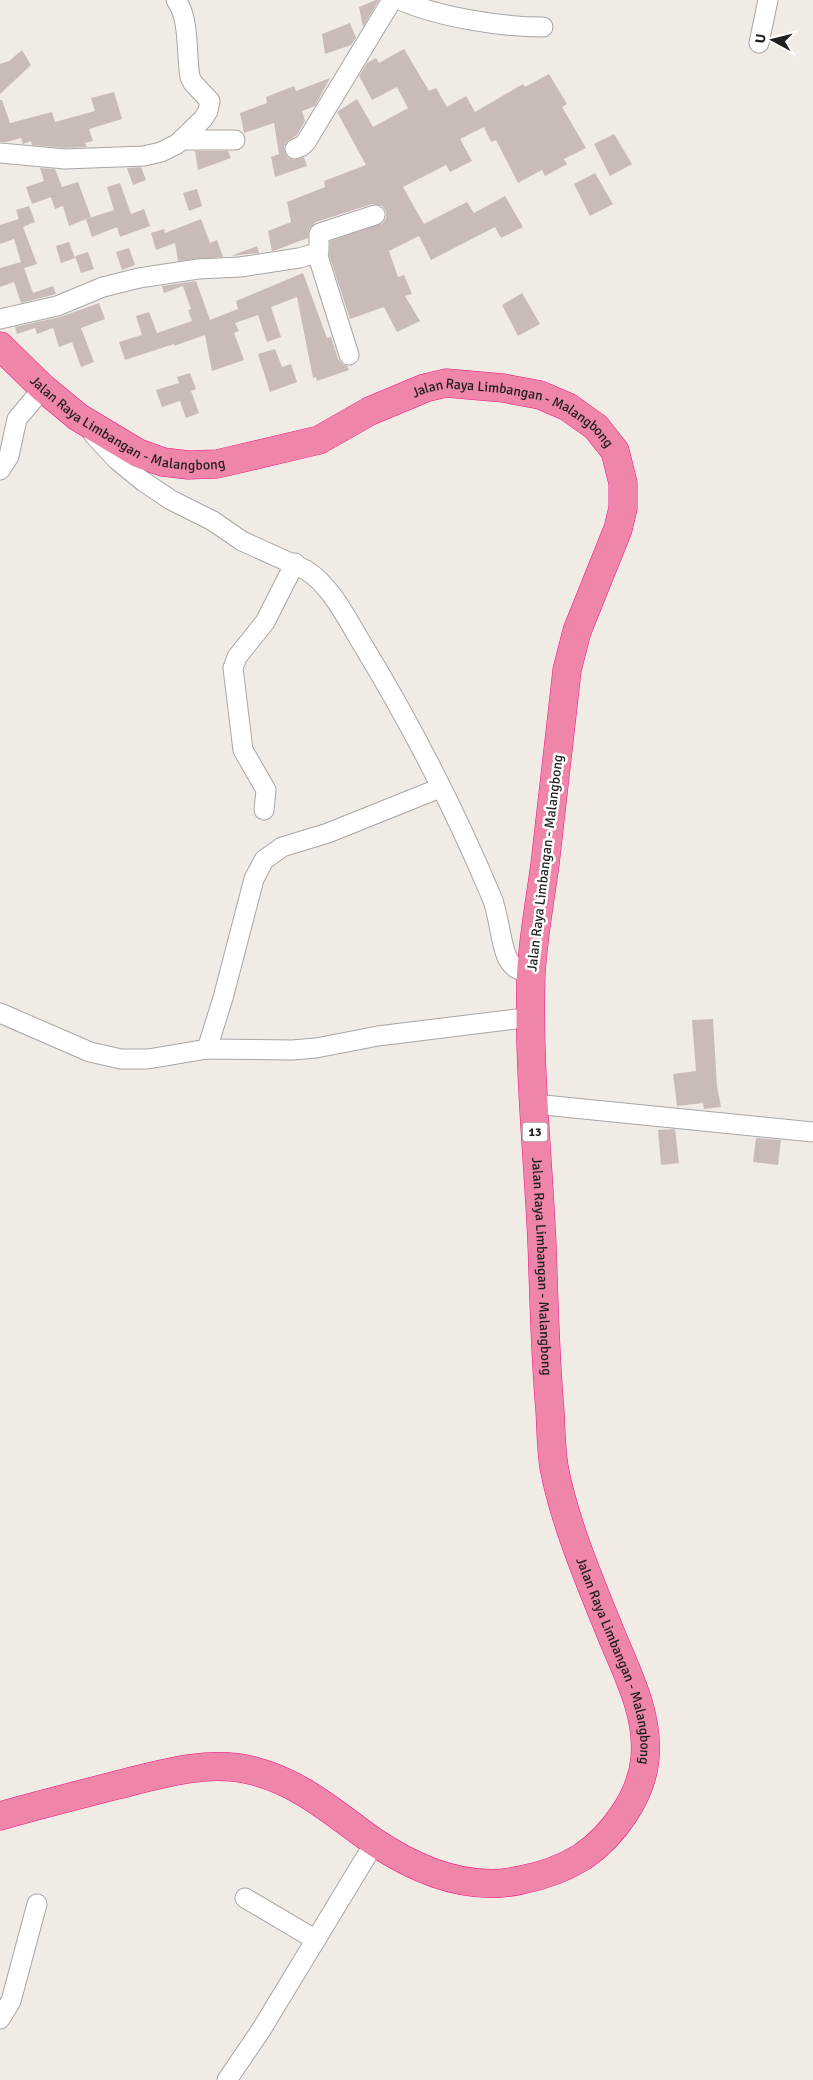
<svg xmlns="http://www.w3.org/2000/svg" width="813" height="2080" font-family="Signika,sans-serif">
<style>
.building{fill:#c9bcb8}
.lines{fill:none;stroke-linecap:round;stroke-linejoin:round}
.minor-casing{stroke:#a6a6a6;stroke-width:21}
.highway-casing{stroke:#eb1681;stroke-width:29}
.minor{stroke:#fff;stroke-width:19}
.highway{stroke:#ef86aa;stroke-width:28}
.labels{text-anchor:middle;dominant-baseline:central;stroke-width:5;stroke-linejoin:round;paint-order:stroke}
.shield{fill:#fff;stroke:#626262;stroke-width:1}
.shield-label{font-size:12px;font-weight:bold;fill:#1f1f1f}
.street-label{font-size:14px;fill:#1f1f1f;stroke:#fff}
</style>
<rect width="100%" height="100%" fill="#f1ebe5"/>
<g class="building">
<polygon points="376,0 379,0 363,27 359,7"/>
<polygon points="350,23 356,38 351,45 325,54 322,34"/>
<polygon points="404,49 429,91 436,88 447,107 466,96 475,112 523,84 525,87 549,74 567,104 562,107 586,148 564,159 567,164 545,176 542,170 518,183 496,140 491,142 484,127 460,139 472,161 450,172 446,165 403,187 424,224 467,202 474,213 505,196 523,227 501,238 495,227 431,260 419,236 389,251 398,277 404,275 412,294 405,296 420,321 397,332 384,307 350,319 329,255 330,241 383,223 386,218 386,212 382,206 372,204 316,222 309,229 308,238 273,251 272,251 268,231 291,222 287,202 325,187 324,181 366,165 337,112 357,99 373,127 408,108 397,87 372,100 359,76 367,63 376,58 379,63"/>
<polygon points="22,50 31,65 0,94 0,64 9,61"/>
<polygon points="330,78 315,106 302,111 305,121 297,135 286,142 284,147 285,153 288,158 294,160 304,157 307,166 275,177 271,157 279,154 274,123 244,133 240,113 267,103 266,97 294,86 296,91"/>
<polygon points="114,92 122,119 89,129 93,141 85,143 87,147 65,148 32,145 31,141 23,144 21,138 6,142 0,142 0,100 2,100 10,123 52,112 55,122 95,111 91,98"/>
<polygon points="614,134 632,164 610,176 594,144"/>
<polygon points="195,151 228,151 231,158 198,170"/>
<polygon points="141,167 146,180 133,185 127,168"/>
<polygon points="40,168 55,169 62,187 78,182 91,217 69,226 63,206 55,209 51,197 32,204 26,187 44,181"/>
<polygon points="595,173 613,204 590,216 574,184"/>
<polygon points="120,183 131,214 144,209 150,226 120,237 117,227 92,237 86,219 114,210 107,187"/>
<polygon points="197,189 202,206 189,211 183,193"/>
<polygon points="29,206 35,222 23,227 37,264 24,268 33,293 53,286 56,294 21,303 14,282 0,287 0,268 21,262 14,239 0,244 0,225 19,219 16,210"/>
<polygon points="201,219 210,243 217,240 223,257 178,261 175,243 156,250 151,233 164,229 165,233"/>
<polygon points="69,242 75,258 61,263 56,246"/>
<polygon points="257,246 259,253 231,256"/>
<polygon points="129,248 135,265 122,270 116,252"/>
<polygon points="88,252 94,269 81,273 75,256"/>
<polygon points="303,273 327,338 331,337 338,359 342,364 347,366 349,370 317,381 316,377 313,378 297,297 271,307 281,337 267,342 258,315 235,323 239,331 234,333 244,360 212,371 205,335 174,346 174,344 125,360 119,342 142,335 136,316 149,312 157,333 192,321 188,310 191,309 183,286 164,293 162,286 196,281 210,320 238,309 236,301"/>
<polygon points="522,293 540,324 518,336 502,305"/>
<polygon points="99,303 105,319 81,328 94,362 81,367 72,342 59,347 53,328 37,334 35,328 17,334 15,327 60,317"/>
<polygon points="275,349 282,367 291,364 297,382 270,392 258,354"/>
<polygon points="190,373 196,389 191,391 199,413 186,418 180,401 162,407 156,390 179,383 177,377"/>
<polygon points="713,1019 717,1086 721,1107 704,1109 703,1103 677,1106 673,1074 696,1071 692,1020"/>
<polygon points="675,1129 679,1163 661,1165 658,1130"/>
<polygon points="756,1138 781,1140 778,1165 753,1162"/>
</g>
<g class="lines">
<g class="minor-casing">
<g id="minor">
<path d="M400,0C438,17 501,27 543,27"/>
<polyline points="759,43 768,0"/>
<polyline points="182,140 235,140"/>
<polyline points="295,149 302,146 306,142 392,0"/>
<path d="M0,153L65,159L144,156L161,152L177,144L203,119L208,111L210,101L193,83L190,77C186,55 190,18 176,0"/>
<polyline points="317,253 349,355"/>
<polyline points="0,319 57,306 103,287 139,278 198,269 240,267 299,258 317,253 319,251 319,234 320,233 375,215"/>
<path d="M93,434L117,460L144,482L171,500L213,521L242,541L306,570C331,586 346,617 361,642C411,724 455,810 492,898C499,914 501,949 509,961C514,969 522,972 531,972"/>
<polyline points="0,470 9,456 17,419 43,388"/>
<polyline points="264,810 266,790 243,750 233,668 237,657 265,622 295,563"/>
<polyline points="0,1013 90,1052 121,1059 148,1059 207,1049 292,1050 316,1048 378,1036 532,1017"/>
<polyline points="207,1049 223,998 254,879 264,860 282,847 328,833 440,788"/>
<polyline points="534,1104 813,1132"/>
<polyline points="245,1898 316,1940"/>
<polyline points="0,2019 11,2001 37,1904"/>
<polyline points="227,2080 261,2030 375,1842"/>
</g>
</g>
<g class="highway-casing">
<g id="highway">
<path id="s1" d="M0,346L43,388L78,417L138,453L163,462L188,465L217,464L319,440L370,411L425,388L446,383L503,388L540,395L568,407L596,427L615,451L623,483V508L618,529L577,631L567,670C560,735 552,800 545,864C540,901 533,938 531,975C528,1065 538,1155 542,1244C544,1300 545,1355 550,1411C551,1429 551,1449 554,1467C564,1521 590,1582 611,1634C627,1673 649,1714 645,1758C642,1796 613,1836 582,1857C564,1868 542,1876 521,1880C469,1892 416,1870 373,1841C335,1814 301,1783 254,1771C208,1759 161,1774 117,1785C78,1795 39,1805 0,1816"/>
</g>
</g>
<use href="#minor" class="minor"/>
<use href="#highway" class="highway"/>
</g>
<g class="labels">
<rect class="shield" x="522.5" y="1122.5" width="25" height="19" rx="4"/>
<g class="shield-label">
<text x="535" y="1132">13</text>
</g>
<g class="street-label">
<text stroke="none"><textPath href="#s1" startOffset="155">Jalan Raya Limbangan - Malangbong</textPath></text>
<text stroke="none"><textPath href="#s1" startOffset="575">Jalan Raya Limbangan - Malangbong</textPath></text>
<text transform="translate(545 863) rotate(-83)">Jalan Raya Limbangan - Malangbong</text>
<text stroke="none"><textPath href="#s1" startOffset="1520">Jalan Raya Limbangan - Malangbong</textPath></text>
<text stroke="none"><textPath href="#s1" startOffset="1925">Jalan Raya Limbangan - Malangbong</textPath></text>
</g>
</g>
<g transform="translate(773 40) rotate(277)" stroke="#ffffff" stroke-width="4" paint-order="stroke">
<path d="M0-4L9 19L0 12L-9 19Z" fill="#1f1f1f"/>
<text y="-8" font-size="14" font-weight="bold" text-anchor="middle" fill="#1f1f1f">U</text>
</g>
</svg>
